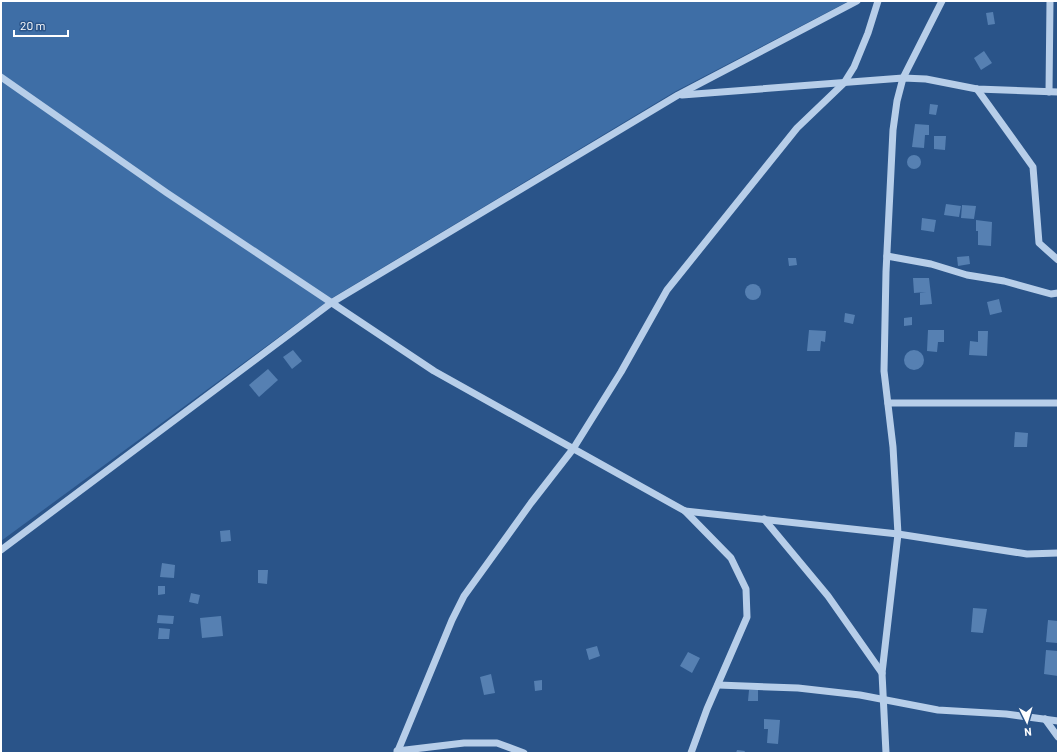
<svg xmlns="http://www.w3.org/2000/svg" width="1059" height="754" font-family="Barlow,sans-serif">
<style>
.green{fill:#3e6ea6}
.building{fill:#5680b2}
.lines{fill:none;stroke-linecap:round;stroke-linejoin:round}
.minor{stroke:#b7cee9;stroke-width:7}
</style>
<rect width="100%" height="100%" fill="#2a5489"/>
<polygon class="green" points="1,1 849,1 676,91 332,298 1,541"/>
<g class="building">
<polygon points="993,12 995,24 988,25 986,13"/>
<polygon points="984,51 992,63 981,70 974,58"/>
<polygon points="930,104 938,105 936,115 929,114"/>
<polygon points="915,124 929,125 929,135 925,135 924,148 912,147"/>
<polygon points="934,136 946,136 945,150 934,149"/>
<circle cx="914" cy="162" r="7"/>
<polygon points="946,204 961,206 959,217 944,215"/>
<polygon points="962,205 976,206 974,219 961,218"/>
<polygon points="922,218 936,220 934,232 921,230"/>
<polygon points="976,220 992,222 991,246 978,245 978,231 976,231"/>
<polygon points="969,256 970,264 958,266 957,257"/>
<polygon points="788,258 796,258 797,265 789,266"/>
<polygon points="913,278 929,278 932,304 920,305 920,293 926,292 914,293"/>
<circle cx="753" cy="292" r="8"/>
<polygon points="999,299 1002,312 990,315 987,302"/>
<polygon points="845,313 855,315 853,324 844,322"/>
<polygon points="912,317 912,325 904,326 904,318"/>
<polygon points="809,330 826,331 825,342 821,341 820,351 807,351"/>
<polygon points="928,330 944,330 944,342 938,342 937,352 927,351"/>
<polygon points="978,331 988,331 987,356 969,355 970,341 978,342"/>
<polygon points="293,350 302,361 292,369 283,357"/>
<circle cx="914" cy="360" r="10"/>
<polygon points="268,369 278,380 259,397 249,385"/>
<polygon points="1015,432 1028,433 1027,447 1014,447"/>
<polygon points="230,530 231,541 221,542 220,531"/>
<polygon points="162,563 175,565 174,578 160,577"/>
<polygon points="258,570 268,570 267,584 258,583"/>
<polygon points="158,586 165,586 165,594 158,595"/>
<polygon points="191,593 200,595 198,604 189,602"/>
<polygon points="973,608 987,609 983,633 971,632"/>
<polygon points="158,615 174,616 173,624 157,623"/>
<polygon points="221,616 223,636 202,638 200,618"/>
<polygon points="1048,620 1058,621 1057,643 1046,642"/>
<polygon points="159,628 170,629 169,639 158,639"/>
<polygon points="597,646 600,656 589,660 586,649"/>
<polygon points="1046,650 1058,651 1058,676 1044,674"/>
<polygon points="688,652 700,658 692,673 680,666"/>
<polygon points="491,674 495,693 484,695 480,677"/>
<polygon points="542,680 542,690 535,691 534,681"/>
<polygon points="749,690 758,690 758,701 748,701"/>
<polygon points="764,719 780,720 778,744 767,743 768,729 764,729"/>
<polygon points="737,750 745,751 744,753 736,753"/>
</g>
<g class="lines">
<g class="minor">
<polyline points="1,77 167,193 434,371 685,511 898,534 1027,554 1058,553"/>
<polyline points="977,89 1033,167 1039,243 1058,260"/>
<polyline points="1049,92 1050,1"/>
<polyline points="682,95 903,78 926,79 977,89 1058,92"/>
<polyline points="887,256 931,264 967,275 1004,281 1051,294 1058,293"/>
<polyline points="888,403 1058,403"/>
<polyline points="685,511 731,558 746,589 747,617 707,709 691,753"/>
<polyline points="764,519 828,596 882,673"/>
<polyline points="1,550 331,303 678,95 857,1"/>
<polyline points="718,685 798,688 860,695 938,710 1006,714 1058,721"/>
<polyline points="1045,719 1058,737"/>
<polyline points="397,751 464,743 497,743 524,753"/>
<polyline points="397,753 452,620 464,596 531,503 573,449 621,372 667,290 797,128 844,83 854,67 868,33 878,1"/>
<polyline points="886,753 882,673 898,534 893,447 884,371 886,272 893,130 897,101 903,78 942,1"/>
</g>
</g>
<rect width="1059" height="754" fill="none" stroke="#ffffff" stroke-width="4"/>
<g transform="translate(1027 722) rotate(175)" stroke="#2a5489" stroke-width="3" paint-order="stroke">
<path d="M0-3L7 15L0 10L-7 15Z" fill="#ffffff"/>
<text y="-6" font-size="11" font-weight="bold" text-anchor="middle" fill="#ffffff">N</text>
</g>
<path d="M14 30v6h54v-6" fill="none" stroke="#ffffff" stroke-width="2"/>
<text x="20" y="30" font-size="12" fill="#ffffff" stroke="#2a5489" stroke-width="3" paint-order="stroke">20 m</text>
</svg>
